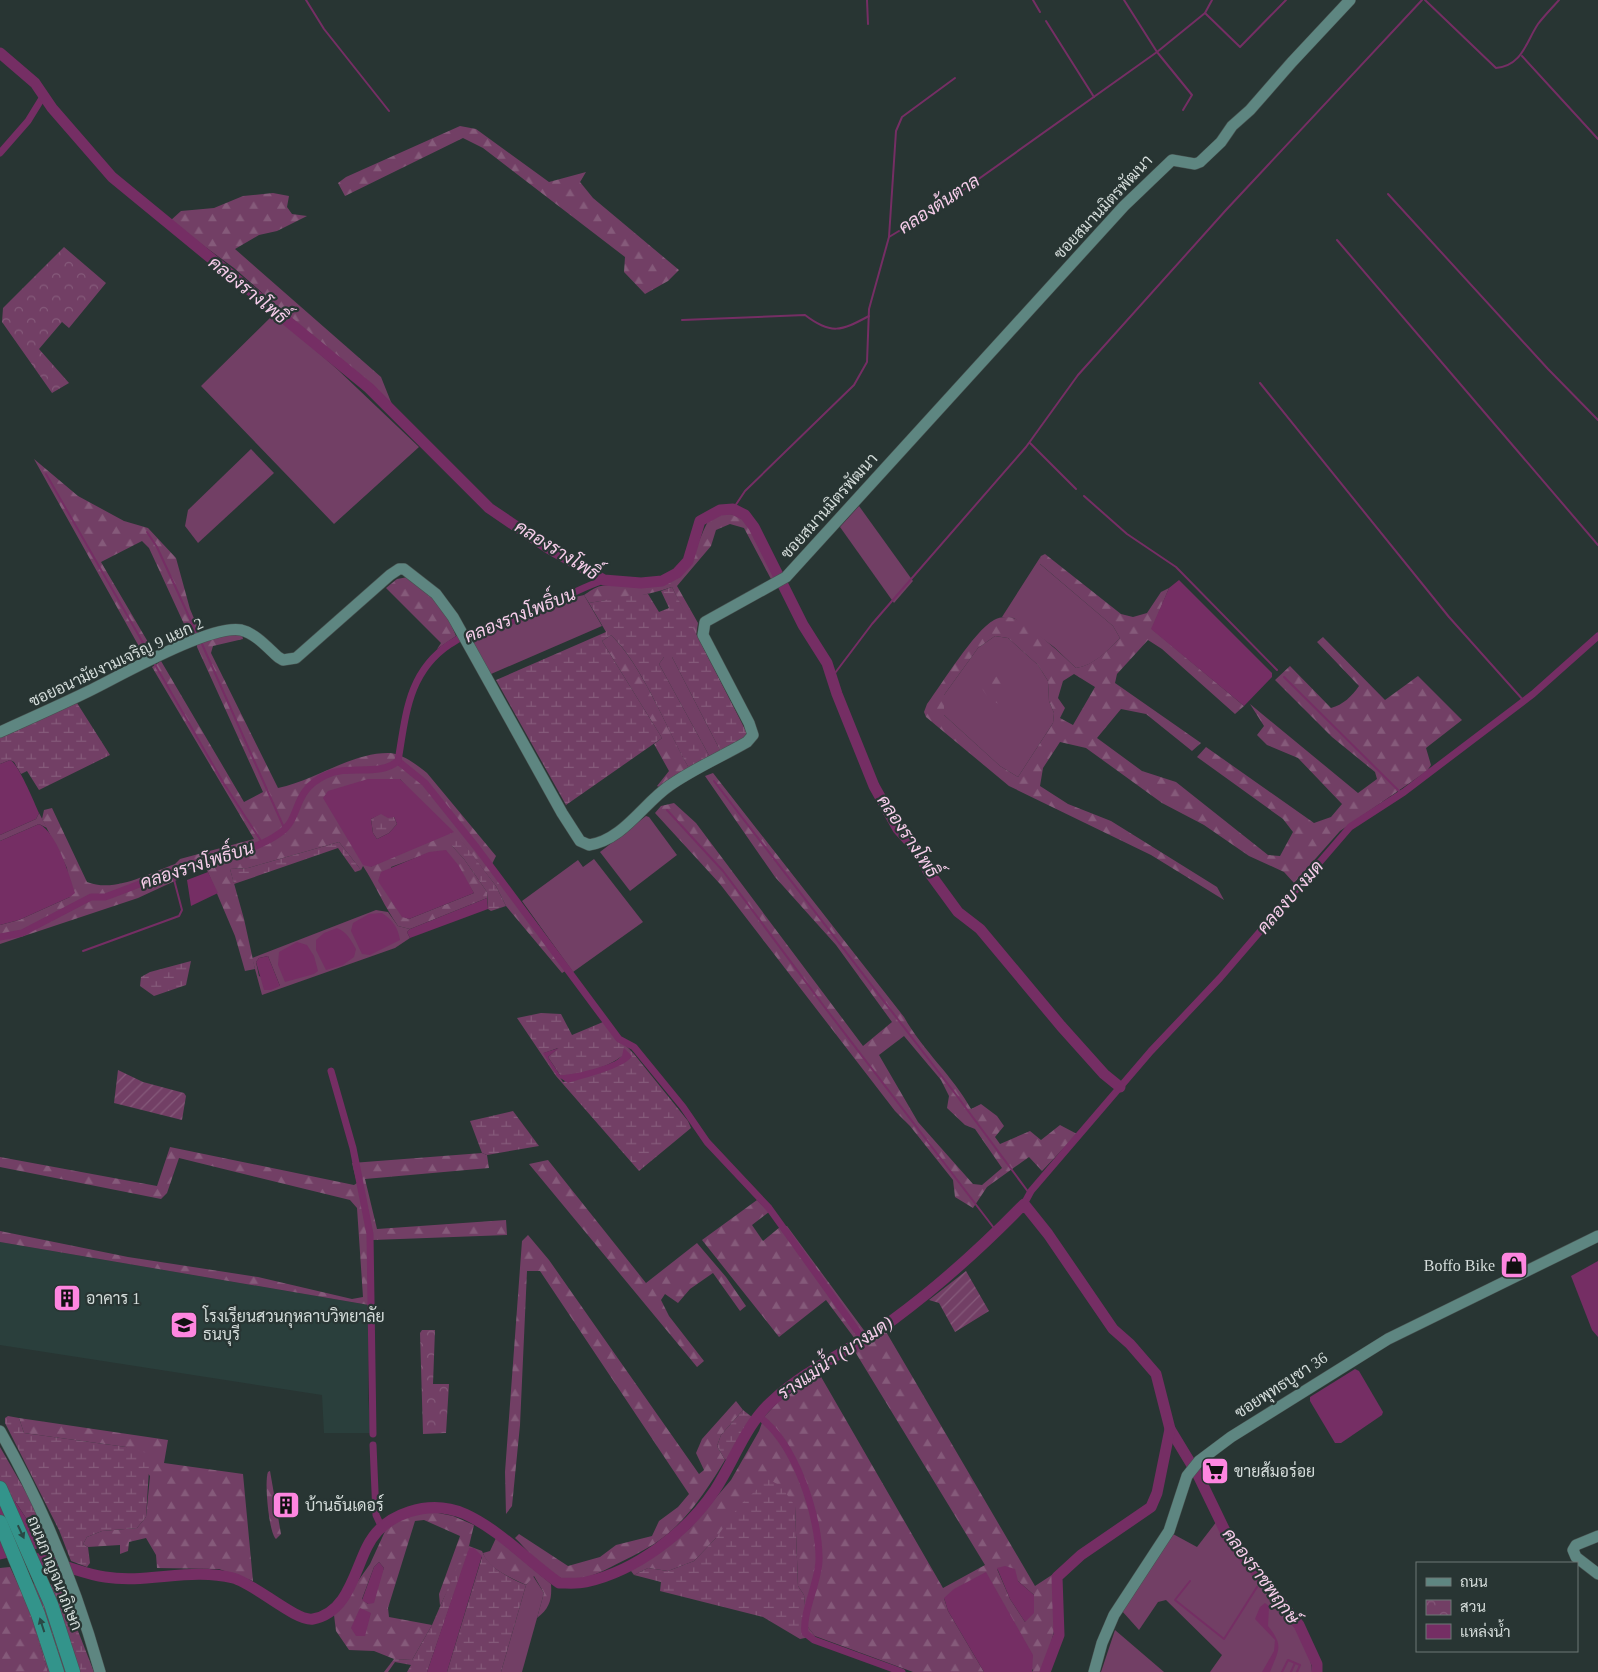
<svg xmlns="http://www.w3.org/2000/svg" width="1598" height="1672" font-family="'Times New Roman',Sarabun,serif">
<style>
.built{fill:#2a3f3c}
.grass{fill:#723f65;fill-rule:evenodd}
.forest{fill:url(#forest-firs);fill-rule:evenodd}
.wetland{fill:url(#wetland-marsh);fill-rule:evenodd}
.park{fill:url(#park-crowns)}
.garden{fill:url(#garden-furrows)}
.water{fill:#752e64;fill-rule:evenodd}
.lines{fill:none;stroke-linecap:round;stroke-linejoin:round}
.stream{stroke:#752e64;stroke-width:2}
.canal{stroke:#752e64;stroke-width:7}
.river{stroke:#752e64;stroke-width:11}
.secondary-casing{stroke:#475250;stroke-width:12}
.highway-casing{stroke:#475250;stroke-width:15}
.secondary{stroke:#5e8681;stroke-width:11}
.highway{stroke:#33948b;stroke-width:14}
.oneway{fill:#2a4845}
.labels{text-anchor:middle;dominant-baseline:central;stroke-width:4.5;stroke-linejoin:round;paint-order:stroke}
.street-label{font-size:16px;fill:#d4dcda;stroke:#283533}
.poi-label{font-size:16px;fill:#d4dcda;stroke:#283533;text-anchor:start}
.water-label{font-size:18px;font-style:italic;fill:#f6cdea;stroke:#283533}
</style>
<defs>
<pattern id="forest-firs" width="22" height="20" patternUnits="userSpaceOnUse" patternTransform="scale(1.25)"><rect width="22" height="20" fill="#723f65"/><path d="M5 1l3.5 6h-7zM16 11l3.5 6h-7z" fill="#855a7a"/></pattern>
<pattern id="wetland-marsh" width="20" height="14" patternUnits="userSpaceOnUse" patternTransform="scale(1.25)"><rect width="20" height="14" fill="#723f65"/><path d="M1 5h8M5 5V1M11 12h8M15 12V8" fill="none" stroke="#855a7a"/></pattern>
<pattern id="park-crowns" width="20" height="18" patternUnits="userSpaceOnUse" patternTransform="scale(1.25)"><rect width="20" height="18" fill="#723f65"/><path d="M2 6a3 3 0 1 1 6 0M12 15a3 3 0 1 1 6 0" fill="none" stroke="#855a7a"/></pattern>
<pattern id="garden-furrows" width="10" height="10" patternUnits="userSpaceOnUse" patternTransform="scale(1.25)"><rect width="10" height="10" fill="#723f65"/><path d="M-1 1l2-2M0 10L10 0M9 11l2-2" fill="none" stroke="#855a7a"/></pattern>
</defs>
<rect width="100%" height="100%" fill="#283533"/>
<polygon class="built" points="0,1242 369,1305 368,1398 371,1433 324,1433 322,1395 0,1345"/>
<g class="grass">
<polygon points="272,312 337,369 419,447 334,524 201,386 272,316"/>
<polygon points="251,449 274,473 198,543 185,526 188,510"/>
<polygon points="859,506 913,581 894,603 840,527"/>
<path d="M1041,556L1040,564L1113,626L1120,638C1107,651 1095,665 1076,668L1054,647L1014,618L1002,617Z"/>
<polygon points="584,595 602,626 491,674 470,638 538,615 567,599"/>
<polygon points="995,636 1008,638 1038,665 1048,681 1049,701 1054,713 1053,723 1018,777 1000,766 944,715 944,695 978,648"/>
<polygon points="664,657 672,657 722,754 711,759 659,664"/>
<polygon points="39,813 47,828 39,824 0,841 0,835 36,819"/>
<polygon points="646,816 649,817 677,855 630,891 600,852"/>
<polygon points="594,859 643,922 573,972 522,901 578,860 583,867"/>
<path d="M376,910L388,912L398,926L410,929L407,932L410,938L395,948L262,995L252,958ZM268,956L280,986L259,976L256,962L259,958Z"/>
<path d="M1217,1521C1231,1542 1245,1564 1261,1584C1280,1610 1311,1639 1312,1672H1210L1222,1655L1166,1600L1158,1602L1139,1630L1122,1611L1173,1534L1197,1547Z"/>
<polygon points="533,1576 544,1593 522,1672 501,1672 526,1585"/>
<polygon points="1115,1630 1164,1672 1101,1672"/>
</g>
<g class="forest">
<polygon points="460,126 476,129 549,182 586,172 580,182 593,198 679,270 668,281 645,294 624,272 625,257 483,148 463,138 345,196 338,183 346,177"/>
<polygon points="273,193 289,196 287,207 292,214 307,216 277,231 259,235 235,249 381,377 393,407 234,268 170,221 181,211 214,208 243,196"/>
<polygon points="34,459 78,496 124,521 148,528 176,558 190,609 201,635 190,637 149,548 142,541 101,562 155,654 146,659"/>
<path d="M720,513L738,515L750,525L777,578L772,581L744,528L730,524L716,530L711,546L677,586L698,623L696,636L672,587C645,597 616,598 589,603L584,595C589,592 595,587 601,586C628,581 659,594 680,573C697,557 699,534 712,515Z"/>
<path d="M1045,554L1121,614L1133,617L1147,613L1161,592L1169,588L1152,629L1244,706L1235,714L1162,649L1148,640L1117,674L1115,683L1201,743L1192,751L1146,714L1121,709L1097,738L1142,771L1176,782L1268,855L1280,856L1293,832L1283,819L1197,757L1206,747L1314,823L1331,817L1342,804L1298,758L1267,745L1257,735L1264,726L1250,704L1358,793L1377,779L1375,772L1332,737L1275,680L1290,666L1331,708C1343,705 1352,696 1359,686L1317,642L1323,637L1385,700L1418,676L1462,720L1426,748L1431,765L1427,771L1340,831L1294,883L1284,872L1249,856L1204,825L1162,803L1086,748L1060,742L1043,768L1040,786L1068,804L1111,821L1217,887L1224,900L1151,855L1009,786L926,717L924,712L927,704C942,684 974,631 994,620C999,617 1007,616 1013,618C1027,622 1064,656 1076,668C1094,665 1107,651 1120,638L1113,626L1039,563L1041,556ZM995,636L1008,638L1038,665L1048,681L1049,701L1054,713L1053,723L1018,777L1000,766L944,715V695L978,648ZM1074,674L1095,687L1073,725L1060,718L1065,708L1058,698L1063,681Z"/>
<path d="M408,577C430,592 446,610 456,636L437,649L441,643L386,588L397,579Z"/>
<path d="M230,633L242,635L243,639L213,646L211,653L278,788C314,781 352,752 390,753C403,754 417,765 427,773L496,856L492,864L570,968L562,973L506,906L496,886L459,838L452,846L464,859L487,892V898L410,929L398,926C385,908 376,886 363,866L361,870L339,842L248,868L230,869L244,919L255,969L245,971L235,936L204,863L178,873L179,879L138,898L0,944V925L19,920L70,897L67,868L42,819L44,810L52,808L87,882C115,893 147,874 175,864L180,859L254,839L152,667L161,661L244,802L263,792L197,647V643ZM368,779H400L416,797L371,867ZM446,851L474,893L409,919C390,912 393,884 391,867L429,853Z"/>
<path d="M611,635C644,668 666,728 690,770L661,788L657,786L669,771L654,744L662,738L602,641Z"/>
<path d="M1011,675L1013,683L1005,690L1001,699L1005,706C994,703 987,698 982,688C990,678 998,674 1011,675Z"/>
<path d="M713,773L904,1017C923,1051 953,1076 971,1109L981,1104L997,1116L1004,1126L995,1137L1000,1144L1030,1131L1041,1140L1060,1125L1077,1134L1042,1171L1029,1157L987,1187L973,1208L955,1197L953,1180L910,1126L895,1111L720,884L655,813L661,806L674,803L696,823L863,1046L892,1022L836,945L775,877L705,776ZM904,1036L941,1080L949,1096L947,1108L965,1125L975,1129L1002,1168L982,1185L973,1184L918,1122L879,1055Z"/>
<polygon points="170,1147 354,1185 357,1183 352,1163 482,1153 487,1155 489,1168 365,1179 377,1229 506,1220 507,1235 373,1240 369,1305 0,1242 0,1231 128,1257 258,1277 352,1299 363,1297 357,1208 350,1200 179,1158 167,1193 161,1199 0,1167 0,1157 157,1186"/>
<polygon points="548,1160 646,1283 697,1243 726,1277 746,1306 740,1311 713,1273 690,1289 678,1303 665,1294 661,1300 669,1316 704,1361 697,1367 529,1164"/>
<polygon points="757,1200 769,1212 752,1225 763,1241 780,1227 787,1226 866,1333 855,1339 826,1300 779,1337 702,1240"/>
<path d="M528,1235L549,1260L699,1474L704,1470L696,1453L702,1439L736,1401L743,1410L721,1435L717,1446L725,1460C707,1490 685,1524 654,1544C641,1552 625,1560 611,1567C599,1573 578,1583 564,1579C545,1574 529,1551 515,1538L519,1534L568,1566L600,1557L616,1545L652,1536L659,1521L678,1507L689,1494L540,1271H527L520,1425L512,1506L506,1514L505,1472L522,1241Z"/>
<path d="M885,1330L1035,1586L1061,1569C1064,1596 1052,1647 1041,1672H1032L1033,1670L944,1598L948,1611L984,1672H913L815,1636L807,1626L804,1595L798,1586L795,1506L716,1538L694,1561L668,1571L648,1568L634,1575L628,1567L639,1564L689,1529L731,1480L759,1431L764,1417L779,1401L820,1375L943,1588L985,1565L854,1350ZM997,1569L1018,1581L1034,1595L1025,1622L1010,1599Z"/>
<polygon points="19,1418 168,1440 164,1463 243,1474 253,1581 219,1569 157,1568 156,1555 146,1538 129,1542 128,1551 120,1554 120,1545 88,1547 83,1544 87,1537 102,1531 137,1528 146,1517 150,1476 126,1447 24,1433"/>
<path d="M270,1471L281,1534L276,1539C269,1534 264,1481 268,1472Z"/>
<path d="M428,1511L453,1516L474,1525L469,1546L440,1606L439,1594L460,1536L424,1520L415,1521L388,1608L389,1617L432,1625L412,1660L394,1659L374,1651L349,1650L336,1631L334,1615L370,1564L387,1527L400,1517ZM379,1562L384,1568L368,1604L362,1599L374,1567Z"/>
<path d="M496,1538L551,1584C552,1599 550,1608 537,1618L544,1593L534,1576L526,1585C512,1578 488,1569 483,1553L490,1551Z"/>
<polygon points="10,1567 25,1599 48,1672 0,1672 0,1568"/>
</g>
<g class="wetland">
<path d="M672,587L749,737L722,754L672,657H664L659,664L711,759L690,770C666,729 644,667 611,635L602,641L662,738L566,805L496,680L606,632L589,603L633,595L648,594L659,612L669,608L661,591Z"/>
<polygon points="77,703 110,755 39,790 27,771 21,774 14,762 10,760 0,764 0,738"/>
<polygon points="381,813 394,817 397,824 389,833 377,839 373,833 371,819"/>
<polygon points="459,837 496,886 506,906 491,911 488,909 487,892 464,859 452,846 452,842"/>
<polygon points="339,842 361,870 355,872 338,848 234,884 230,869 248,868"/>
<polygon points="191,961 186,985 154,996 140,986 141,977 150,972"/>
<path d="M541,1013L561,1014L572,1035L603,1022L634,1054L688,1121L691,1128L639,1171L556,1076L517,1018ZM558,1048L548,1057L560,1075C579,1077 608,1067 622,1056L604,1071L563,1082L544,1053Z"/>
<polygon points="513,1111 539,1146 487,1155 482,1153 470,1121"/>
<polygon points="743,1410 752,1417 731,1455 725,1460 717,1446 721,1435"/>
<polygon points="8,1416 19,1418 24,1433 126,1447 150,1454 146,1517 137,1528 102,1531 87,1537 83,1544 88,1547 90,1563 87,1567 71,1561 59,1530 5,1423 5,1418"/>
<polygon points="0,1447 38,1513 56,1552 46,1549 15,1501 0,1500"/>
<polygon points="768,1479 781,1486 795,1506 798,1586 804,1595 807,1626 815,1636 800,1639 763,1617 660,1591 661,1582 634,1575 648,1568 668,1571 694,1561 716,1538 739,1506"/>
<path d="M469,1546L482,1551C488,1568 510,1578 526,1585L501,1672H447L482,1557L470,1548L427,1672H407L411,1665L395,1662L388,1672H384L394,1659L412,1660L432,1625L464,1551Z"/>
<path d="M36,1583C50,1583 56,1584 64,1595L94,1672H48L20,1587Z"/>
</g>
<g class="park">
<polygon points="64,247 106,283 69,328 62,322 39,349 69,383 52,393 2,322 3,308"/>
<polygon points="422,1330 435,1330 433,1384 449,1384 446,1433 423,1434 420,1333"/>
</g>
<g class="garden">
<polygon points="118,1070 143,1082 184,1093 186,1096 182,1120 114,1103"/>
<polygon points="966,1271 989,1311 955,1332 939,1303 929,1300"/>
</g>
<g class="water">
<polygon points="1179,580 1272,673 1272,677 1244,706 1151,629 1169,588"/>
<path d="M10,760C18,763 34,802 39,813L36,819L0,835V764Z"/>
<path d="M368,779H400L454,832L371,867L363,865L323,798L328,791ZM381,814L388,818L394,817L397,824L389,833L377,839L373,833L371,819Z"/>
<path d="M39,824C57,833 69,874 75,893L70,897L19,920L0,925V841Z"/>
<polygon points="446,850 459,866 474,893 409,919 402,917 378,881 381,872 429,852"/>
<polygon points="208,872 218,893 191,906 187,880"/>
<polygon points="487,898 488,909 410,938 407,932 410,929"/>
<path d="M382,913C393,920 398,928 400,940L370,955L362,954L351,931L353,923L369,914Z"/>
<path d="M337,928C347,932 351,940 356,949L354,957L343,965L326,970L316,950V940L324,933Z"/>
<polygon points="297,942 307,945 314,956 318,971 314,974 285,982 278,965 279,952"/>
<polygon points="268,956 280,986 271,990 264,990 256,962 259,958"/>
<path d="M559,1048L548,1057L560,1075C571,1076 616,1065 622,1056C623,1053 623,1050 624,1048L632,1056C624,1069 582,1078 568,1083L557,1076L543,1053Z"/>
<polygon points="1598,1261 1598,1337 1592,1330 1571,1276"/>
<polygon points="1355,1369 1359,1371 1383,1412 1382,1415 1341,1443 1335,1443 1310,1401 1310,1397"/>
<polygon points="0,1500 15,1501 46,1549 0,1549"/>
<polygon points="469,1548 474,1548 482,1556 447,1672 427,1672"/>
<polygon points="379,1562 384,1568 374,1603 368,1604 362,1600 374,1567"/>
<polygon points="1005,1566 1015,1569 1018,1581 1034,1595 1034,1613 1025,1622 1010,1599 997,1568"/>
<polygon points="986,1572 1033,1655 1032,1672 984,1672 948,1611 944,1598 954,1589"/>
<path d="M1265,1603L1269,1606L1268,1626C1284,1646 1279,1649 1270,1672H1262L1274,1651L1275,1640L1255,1619L1260,1607Z"/>
<polygon points="360,1608 371,1613 365,1636 356,1636 351,1628"/>
</g>
<g class="lines">
<g class="stream">
<polyline points="306,0 324,29 389,111"/>
<polyline points="867,0 868,24"/>
<polyline points="1033,0 1040,12"/>
<polyline points="1124,0 1157,52 1192,95 1183,110"/>
<path d="M1425,0L1496,68C1522,66 1526,42 1538,24C1544,16 1552,8 1559,0"/>
<polyline points="1205,13 1212,0"/>
<polyline points="1046,21 1094,97"/>
<polyline points="1522,56 1598,139"/>
<polyline points="1388,194 1548,369 1598,420"/>
<polyline points="889,237 896,131 902,117 955,78"/>
<polyline points="1337,240 1598,545"/>
<path d="M682,320L805,315C831,335 841,331 869,316"/>
<polyline points="1260,383 1449,617 1524,701"/>
<polyline points="1030,443 1076,489"/>
<polyline points="46,474 150,655"/>
<polyline points="1084,496 1127,534 1176,567 1277,670"/>
<polyline points="733,509 745,491 854,385 867,362 869,309 889,237 942,205 1157,52 1205,13 1240,47 1286,0"/>
<polyline points="147,532 157,547 197,634"/>
<polyline points="202,644 285,830"/>
<polyline points="154,663 224,784 263,844"/>
<polyline points="832,677 872,624 1026,447 1078,375 1226,210 1422,0"/>
<polyline points="1284,677 1402,794"/>
<polyline points="714,781 957,1096 1029,1193"/>
<polyline points="667,810 723,871 823,1005 997,1232"/>
<polyline points="83,951 179,916 182,910 172,872"/>
<polyline points="1190,1581 1175,1600 1224,1639 1257,1587"/>
<polyline points="1282,1672 1288,1660 1300,1665 1297,1672"/>
<polyline points="1291,1672 1295,1663"/>
</g>
<g class="canal">
<polyline points="0,153 28,121 44,95"/>
<polyline points="398,761 425,783 477,848 619,1039 634,1047 683,1107 707,1142 769,1208 863,1339"/>
<path d="M0,937L22,933L91,897H105C134,887 162,874 191,865C223,854 252,853 280,833C302,818 291,791 326,775C349,764 379,777 398,761C406,714 408,672 450,644C456,641 461,636 467,635C486,628 506,624 525,616C552,605 576,589 604,580"/>
<polyline points="331,1071 353,1148 370,1234 373,1434"/>
<polyline points="1024,1204 1031,1191 1151,1051 1220,978 1350,827 1404,792 1533,694 1598,636"/>
<path d="M758,1416C795,1442 820,1517 819,1561C818,1583 802,1614 805,1633L814,1640L902,1672"/>
<polyline points="373,1445 376,1515 382,1528"/>
</g>
<g class="river">
<polyline points="0,53 35,83 52,108 112,177 369,388 489,508 548,548 604,580 641,583 662,581 677,573 688,561 700,521 720,510 733,509 745,515 754,527 803,625 827,663 837,694 874,786 898,829 918,851 928,871 958,912 980,929 1061,1026 1104,1074 1120,1087"/>
<path d="M0,1554L9,1552C27,1556 44,1560 61,1565C75,1569 90,1575 105,1577C147,1584 191,1567 233,1578C254,1583 296,1622 313,1619C347,1613 354,1573 367,1547C384,1512 430,1499 465,1514C500,1530 528,1561 559,1583C568,1583 577,1584 586,1582C636,1571 687,1532 715,1490C734,1461 746,1424 772,1401C809,1367 855,1348 894,1319C940,1285 984,1245 1024,1204L1048,1234L1113,1329L1130,1344L1156,1374L1170,1429L1199,1477L1228,1537L1299,1625L1317,1664V1672"/>
<polyline points="1045,1672 1059,1635 1057,1577 1081,1555 1151,1507 1157,1493 1170,1429"/>
</g>
<g class="secondary-casing">
<g id="secondary">
<path d="M0,732C29,719 58,706 87,692C118,677 210,624 241,630C255,633 268,648 278,657L283,660L296,658L390,575L399,569H404L436,594L453,617L562,813L580,841L589,845C623,840 643,804 669,786C693,769 721,757 747,742L753,735L749,723L703,635L705,622L786,577L1124,206L1172,160L1195,164L1200,162L1221,142L1232,126L1250,110L1292,62L1350,0"/>
<path d="M0,1431C44,1508 76,1587 100,1672"/>
<polyline points="1598,1536 1576,1545 1573,1550 1576,1557 1598,1574"/>
<polyline points="1094,1672 1102,1643 1114,1615 1169,1531 1187,1476 1199,1461 1231,1437 1388,1339 1598,1236"/>
</g>
</g>
<g class="highway-casing">
<g id="highway">
<polyline points="0,1488 51,1604 73,1672"/>
<polyline points="0,1522 38,1614 57,1672"/>
</g>
</g>
<use href="#secondary" class="secondary"/>
<use href="#highway" class="highway"/>
</g>
<defs><path id="oneway-solid" d="M-6-.8H1V-3.2L6.5 0L1 3.2V.8H-6Z" transform="scale(1.25)"/></defs>
<g class="oneway">
<use href="#oneway-solid" transform="translate(21 1532) rotate(65)"/>
<use href="#oneway-solid" transform="translate(42 1625) rotate(-108)"/>
</g>
<defs>
<g id="shop-square" transform="scale(1.4375)"><rect x="-9" y="-9" width="18" height="18" rx="4" fill="#fe86e0" stroke="#283533"/><path d="M-5-2.5h2.3a2.7 3.5 0 0 1 5.4 0H5L5.5 6h-11ZM-1.5-2.5h3a1.5 2.3 0 0 0-3 0Z" fill="#111"/></g>
<g id="building-square" transform="scale(1.4375)"><rect x="-9" y="-9" width="18" height="18" rx="4" fill="#fe86e0" stroke="#283533"/><path d="M-4-6H4V6H1V3H-1V6H-4ZM-2.5-4.3h1.7v1.8h-1.7ZM.8-4.3h1.7v1.8H.8ZM-2.5-1h1.7V.8h-1.7ZM.8-1h1.7V.8H.8Z" fill="#111"/></g>
<g id="school-square" transform="scale(1.4375)"><rect x="-9" y="-9" width="18" height="18" rx="4" fill="#fe86e0" stroke="#283533"/><path d="M0-5L7-2L0 1L-7-2ZM-4 1L0 2.5L4 1V4Q0 6-4 4Z" fill="#111"/></g>
<g id="supermarket-square" transform="scale(1.4375)"><rect x="-9" y="-9" width="18" height="18" rx="4" fill="#fe86e0" stroke="#283533"/><path d="M-6-5.5h2.5l.6 2H6L4.5 2H-2.5L-4.4-4H-6ZM-1.5 3.2a1.3 1.3 0 1 0 .1 0ZM3 3.2a1.3 1.3 0 1 0 .1 0Z" fill="#111"/></g>
</defs>
<g fill-rule="evenodd">
<use href="#shop-square" x="1514" y="1265"/>
<use href="#building-square" x="67" y="1298"/>
<use href="#school-square" x="184" y="1325"/>
<use href="#supermarket-square" x="1215" y="1471"/>
<use href="#building-square" x="286" y="1505"/>
</g>
<g class="labels">
<g class="street-label">
<text transform="translate(1103 207) rotate(-47)">ซอยสมานมิตรพัฒนา</text>
<text transform="translate(829 506) rotate(-48)">ซอยสมานมิตรพัฒนา</text>
<text transform="translate(116 662) rotate(-25)">ซอยอนามัยงามเจริญ 9 แยก 2</text>
<text transform="translate(1281 1385) rotate(-33)">ซอยพุทธบูชา 36</text>
<text transform="translate(55 1573) rotate(68)">ถนนกาญจนาภิเษก</text>
</g>
<g class="poi-label">
<text x="1495" y="1265" text-anchor="end">Boffo Bike</text>
<text x="86" y="1298">อาคาร 1</text>
<text x="203" y="1316">โรงเรียนสวนกุหลาบวิทยาลัย<tspan x="203" dy="18">ธนบุรี</tspan></text>
<text x="1234" y="1471">ขายส้มอร่อย</text>
<text x="305" y="1505">บ้านธันเดอร์</text>
</g>
<g class="water-label">
<text transform="translate(939 204) rotate(-33)">คลองต้นตาล</text>
<text transform="translate(248 290) rotate(39)">คลองรางโพธิ์</text>
<text transform="translate(557 550) rotate(32)">คลองรางโพธิ์</text>
<text transform="translate(520 615) rotate(-22)">คลองรางโพธิ์บน</text>
<text transform="translate(908 836) rotate(56)">คลองรางโพธิ์</text>
<text transform="translate(197 865) rotate(-18)">คลองรางโพธิ์บน</text>
<text transform="translate(1290 897) rotate(-49)">คลองบางมด</text>
<text transform="translate(835 1358) rotate(-34)">รางแม่น้ำ (บางมด)</text>
<text transform="translate(1261 1576) rotate(53)">คลองราชพฤกษ์</text>
</g>
</g>
<rect x="1416" y="1562" width="162" height="90" fill="#283533" stroke="#6d7876"/>
<rect x="1426" y="1578" width="25" height="8" fill="#5e8681" stroke="#6d7876"/>
<text x="1460" y="1587" font-size="15" fill="#d4dcda">ถนน</text>
<rect x="1426" y="1600" width="25" height="15" fill="url(#park-crowns)" stroke="#6d7876"/>
<text x="1460" y="1612" font-size="15" fill="#d4dcda">สวน</text>
<rect x="1426" y="1624" width="25" height="15" fill="#752e64" stroke="#6d7876"/>
<text x="1460" y="1637" font-size="15" fill="#d4dcda">แหล่งน้ำ</text>
</svg>
